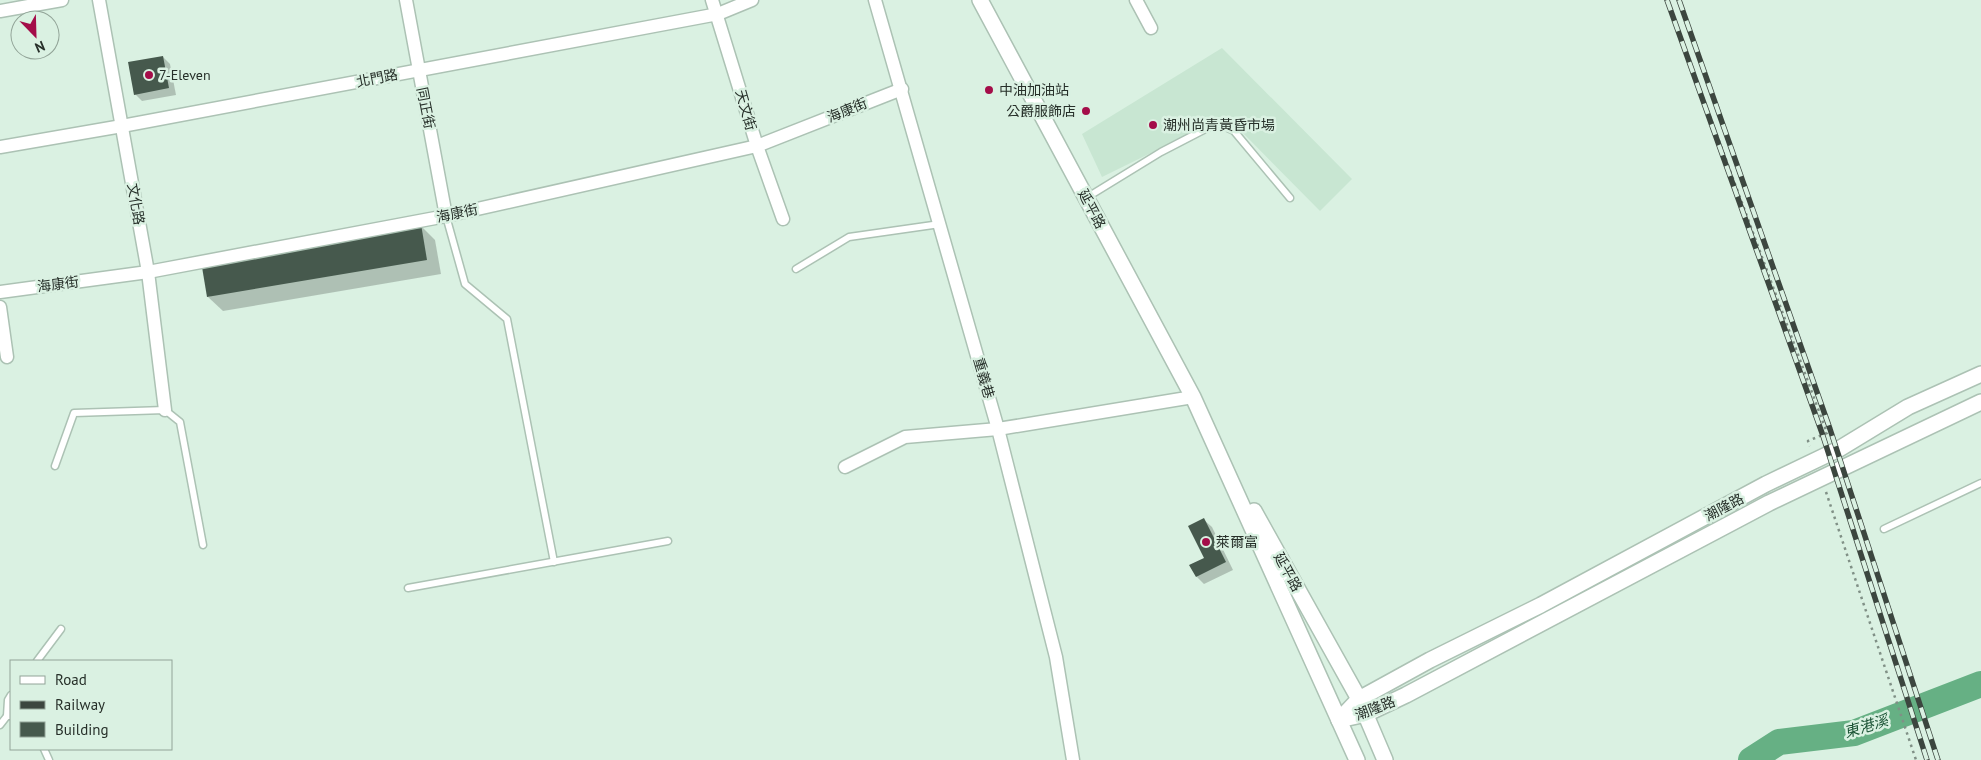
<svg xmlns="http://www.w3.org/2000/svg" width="1981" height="760" font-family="'PT Sans','Noto Sans TC',sans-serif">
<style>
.built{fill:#c8e6d2}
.shadow{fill:#0003}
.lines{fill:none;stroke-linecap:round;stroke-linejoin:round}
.river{stroke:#66b084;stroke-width:26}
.building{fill:#46594d}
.service-casing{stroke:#acc2b4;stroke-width:9}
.minor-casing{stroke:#acc2b4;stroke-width:15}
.tertiary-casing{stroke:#acc2b4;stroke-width:18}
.path{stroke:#809086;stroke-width:2.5;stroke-dasharray:2.5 4;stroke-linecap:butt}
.service{stroke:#fff;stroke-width:6}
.minor{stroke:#fff;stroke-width:12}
.tertiary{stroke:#fff;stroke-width:15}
.rail-casing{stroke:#3c463f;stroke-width:5.5}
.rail{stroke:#daf1e2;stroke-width:4;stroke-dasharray:11;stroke-linecap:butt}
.poi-dot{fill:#a40d49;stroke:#daf1e2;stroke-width:2}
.labels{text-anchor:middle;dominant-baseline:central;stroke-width:5;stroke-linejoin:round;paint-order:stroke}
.poi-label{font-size:14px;fill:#27302a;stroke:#daf1e2;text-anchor:start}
.street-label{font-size:14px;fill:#27302a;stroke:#daf1e2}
.water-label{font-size:15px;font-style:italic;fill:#1b5335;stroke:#daf1e2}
</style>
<rect width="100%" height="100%" fill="#daf1e2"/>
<polygon class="built" points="1222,48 1352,179 1320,211 1240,130 1220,119 1102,177 1082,134"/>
<g class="shadow">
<polygon points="163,57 170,64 176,95 142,101 135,94"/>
<polygon points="420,225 435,240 441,274 223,311 208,297"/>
<polygon points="1204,520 1212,527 1233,570 1204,584 1197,577 1206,558"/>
</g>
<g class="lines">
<polyline class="river" points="1751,760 1779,742 1854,733 1981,684"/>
</g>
<g class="building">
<polygon points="163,56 169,88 134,95 128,62"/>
<polygon points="421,224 427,260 207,297 201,261"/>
<polygon points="1204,518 1226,562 1196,577 1189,565 1204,558 1188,526"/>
</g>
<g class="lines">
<g class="service-casing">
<g id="service">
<polyline points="1086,198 1161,152 1217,123 1234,131 1290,198"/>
<polyline points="446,216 465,284 507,319 554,562"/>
<polyline points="796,269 849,237 940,224"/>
<polyline points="55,466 74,413 165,410 180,422 203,545"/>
<polyline points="1884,529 1981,483"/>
<polyline points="408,588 668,541"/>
<polyline points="37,661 61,629"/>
<polyline points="7,716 8,700 11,695"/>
<polyline points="0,725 7,716 10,716"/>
<polyline points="44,749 49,760"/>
</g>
</g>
<g class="minor-casing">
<g id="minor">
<polyline points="99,0 148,272 165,410"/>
<polyline points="406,0 446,216"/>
<polyline points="712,0 757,146 783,219"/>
<polyline points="875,0 998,429 1056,657 1073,760"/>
<polyline points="1136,0 1151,28"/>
<polyline points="0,11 62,0"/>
<polyline points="0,147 122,126 718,14 752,0"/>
<polyline points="0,292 148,272 446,216 757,146 902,89"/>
<polyline points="0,307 7,357"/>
<polyline points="845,467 905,437 998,429 1193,397"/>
</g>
</g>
<g class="tertiary-casing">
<g id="tertiary">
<polyline points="980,0 1193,397 1357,760"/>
<polyline points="1254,511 1359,699 1385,760"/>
<polyline points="1339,720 1359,699 1430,660 1541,605 1766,484 1839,449 1908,407 1981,374"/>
<polyline points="1339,720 1366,714 1406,695 1769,503 1981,402"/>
</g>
</g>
<g class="path">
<polyline points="1667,0 1827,433 1808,441 1810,446"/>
<polyline points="1826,492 1916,760"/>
</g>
<use href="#service" class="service"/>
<use href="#minor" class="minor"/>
<use href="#tertiary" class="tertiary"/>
<g class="rail-casing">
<g id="rail">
<polyline points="1667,0 1822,433 1927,760"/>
<polyline points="1679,0 1830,429 1938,760"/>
</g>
</g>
<use href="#rail" class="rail"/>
</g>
<g class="poi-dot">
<circle cx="149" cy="75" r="5"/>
<circle cx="989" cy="90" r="5"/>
<circle cx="1086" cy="111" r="5"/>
<circle cx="1153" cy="125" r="5"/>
<circle cx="1206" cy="542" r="5"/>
</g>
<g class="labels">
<g class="poi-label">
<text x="159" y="75">7-Eleven</text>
<text x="999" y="90">中油加油站</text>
<text x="1076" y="111" text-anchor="end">公爵服飾店</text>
<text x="1163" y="125">潮州尚青黃昏市場</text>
<text x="1216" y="542">萊爾富</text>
</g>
<g class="street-label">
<text transform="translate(377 78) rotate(-11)">北門路</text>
<text transform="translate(426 108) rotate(79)">同正街</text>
<text transform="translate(746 110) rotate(74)">天文街</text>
<text transform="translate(847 110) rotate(-22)">海康街</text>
<text transform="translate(136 204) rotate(80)">文化路</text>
<text transform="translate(1092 209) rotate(62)">延平路</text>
<text transform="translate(457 213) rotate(-12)">海康街</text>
<text transform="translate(58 284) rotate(-7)">海康街</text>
<text transform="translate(984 378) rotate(74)">重義巷</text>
<text transform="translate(1724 507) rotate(-28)">潮隆路</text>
<text transform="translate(1288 572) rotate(61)">延平路</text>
<text transform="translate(1375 708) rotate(-21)">潮隆路</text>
</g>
<g class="water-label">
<text transform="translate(1866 726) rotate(-17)">東港溪</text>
</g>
</g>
<rect x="10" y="660" width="162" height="90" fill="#daf1e2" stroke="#92a498"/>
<rect x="20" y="676" width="25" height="8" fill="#ffffff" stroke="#92a498"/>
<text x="55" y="685" font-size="15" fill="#27302a">Road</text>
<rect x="20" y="701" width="25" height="8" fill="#3c463f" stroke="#92a498"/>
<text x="55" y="710" font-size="15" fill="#27302a">Railway</text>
<rect x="20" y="722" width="25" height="15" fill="#46594d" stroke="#92a498"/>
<text x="55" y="735" font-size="15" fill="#27302a">Building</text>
<g transform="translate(35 35) rotate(157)"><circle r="24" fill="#daf1e2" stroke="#92a498"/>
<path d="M0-4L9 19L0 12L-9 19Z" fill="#a40d49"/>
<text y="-8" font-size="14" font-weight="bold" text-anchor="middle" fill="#27302a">N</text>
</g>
</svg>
